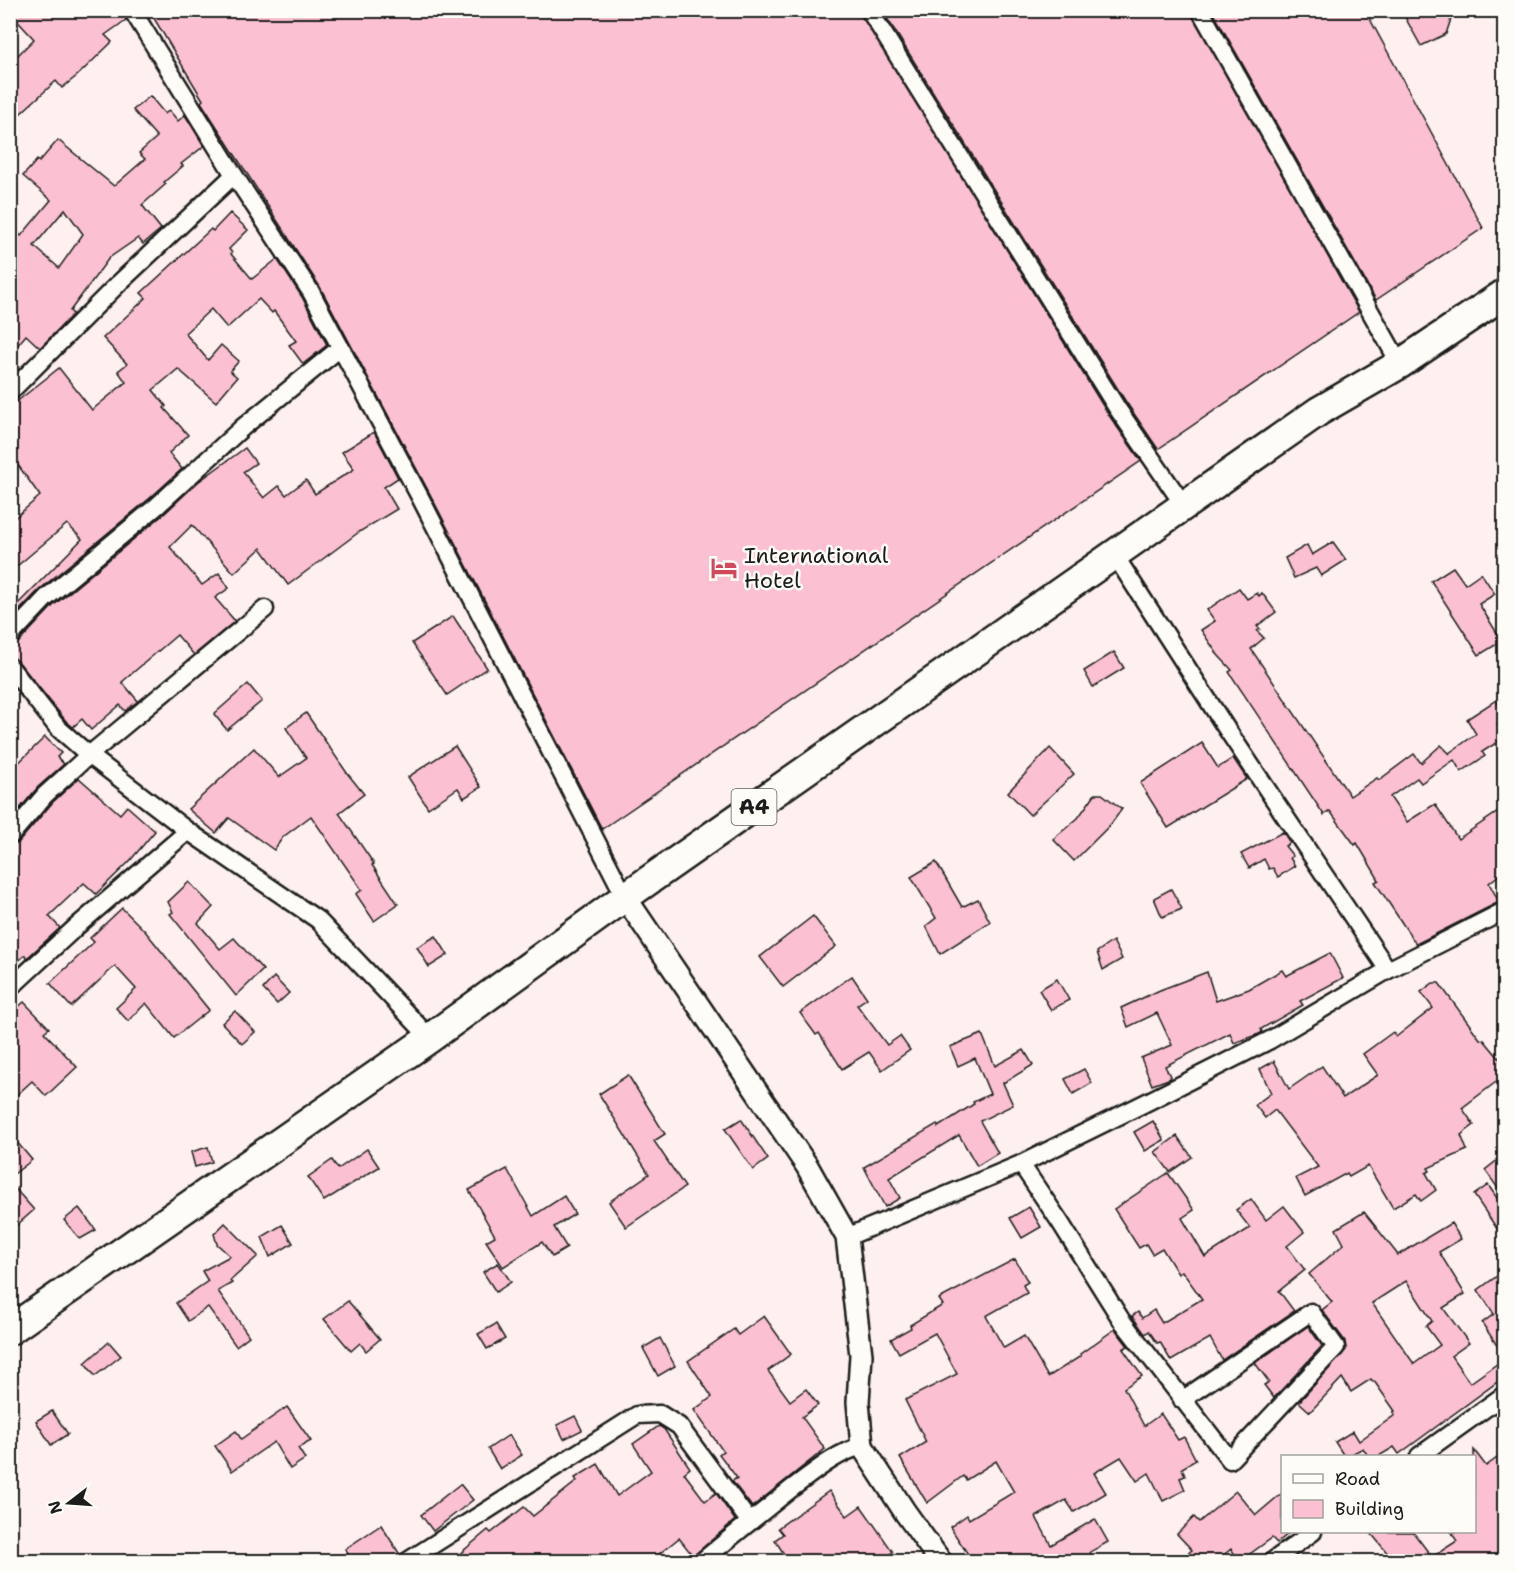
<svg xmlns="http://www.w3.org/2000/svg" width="1515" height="1572" font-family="'Shantell Sans',sans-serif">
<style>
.building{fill:#fbc0d1;stroke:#1c1c1c;stroke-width:1.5;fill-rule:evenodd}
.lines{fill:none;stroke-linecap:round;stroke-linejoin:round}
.minor-casing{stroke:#1c1c1c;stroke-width:21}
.tertiary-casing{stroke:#1c1c1c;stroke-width:26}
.trunk-casing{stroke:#1c1c1c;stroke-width:33}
.minor{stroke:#fdfcf7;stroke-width:16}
.tertiary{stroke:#fdfcf7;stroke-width:21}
.trunk{stroke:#fdfcf7;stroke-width:28}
.labels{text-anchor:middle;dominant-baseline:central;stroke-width:5;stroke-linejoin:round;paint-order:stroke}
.shield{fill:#fdfcf7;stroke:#605f5e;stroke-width:1.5}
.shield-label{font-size:21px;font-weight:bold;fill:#1c1c1c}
.poi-label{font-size:22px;fill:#1c1c1c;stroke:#fdfcf7;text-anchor:start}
</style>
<rect width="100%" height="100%" fill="#fdf0ef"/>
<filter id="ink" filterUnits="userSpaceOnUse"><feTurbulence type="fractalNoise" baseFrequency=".0167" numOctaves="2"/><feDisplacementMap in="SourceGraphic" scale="12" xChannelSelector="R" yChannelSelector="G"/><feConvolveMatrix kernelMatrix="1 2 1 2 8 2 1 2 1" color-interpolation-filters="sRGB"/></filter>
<g filter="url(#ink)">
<g class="building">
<polygon points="10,10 122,10 126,20 105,35 112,42 78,75 62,88 56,81 10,123 10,63 34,39 10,13"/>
<polygon points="149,10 859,10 1108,414 1141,461 602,829 430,494 320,287 201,102 203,100"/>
<polygon points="882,10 1190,10 1359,312 1158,449 1126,402"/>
<polygon points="1212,10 1365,10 1483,228 1376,300"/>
<polygon points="1401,10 1446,10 1451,19 1446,34 1421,46"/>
<path d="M150,96L165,114L169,110L178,121L185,115L204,146L181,164L183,166L164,182L166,184L142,205L161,229L143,244L138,238L109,258L70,311L73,314L40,348L26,335L10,354V226L21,236L51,200L23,176L37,160L39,162L58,140L114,186L145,159L139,153L157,137L133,110ZM65,209L83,234L59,268L34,246Z"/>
<polygon points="230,213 248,230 229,249 232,253 231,254 252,279 277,259 302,297 327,345 303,364 289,345 296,341 274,311 272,313 259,299 227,328 211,309 185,333 208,360 221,345 239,361 230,371 237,377 216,402 178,369 153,390 166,406 164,408 188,435 169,453 182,469 150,498 39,590 10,620 10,612 82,539 67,524 10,572 10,522 40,496 18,465 10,470 10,407 59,368 92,410 126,382 118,371 127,364 103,338 146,298 141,293 211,229 213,231"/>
<polygon points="374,432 398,478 384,487 397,509 359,532 288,585 261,548 234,573 192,525 170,547 202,585 219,573 229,588 215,598 235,621 194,655 177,635 122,682 138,701 125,711 120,705 91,730 82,719 73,727 66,721 18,661 10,655 10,646 18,643 53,606 164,514 198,482 245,448 256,463 243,472 264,498 279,486 286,495 306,480 315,494 354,469 342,452"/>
<polygon points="1333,542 1346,560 1321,576 1316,568 1294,578 1285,558 1307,545 1312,555"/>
<polygon points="1453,567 1465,584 1481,573 1495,594 1479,604 1502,641 1479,655 1431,581"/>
<polygon points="1239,588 1247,599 1257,593 1259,596 1262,593 1276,612 1257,626 1260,629 1257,631 1264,638 1251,649 1350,796 1377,778 1379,780 1414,754 1421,763 1441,745 1450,754 1449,753 1476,734 1467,719 1496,700 1504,714 1504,719 1497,724 1502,732 1498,735 1501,740 1482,752 1485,756 1461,772 1454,760 1421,783 1417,778 1390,797 1407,822 1435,804 1458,839 1504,808 1504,871 1489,883 1499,902 1416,944 1375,882 1379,880 1357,843 1355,845 1330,811 1324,815 1229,672 1232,670 1218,655 1201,630 1215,621 1207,610"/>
<polygon points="453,616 487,668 447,695 412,643"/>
<polygon points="1114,652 1124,668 1093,687 1084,671"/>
<polygon points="248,684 262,701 227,730 214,714"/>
<polygon points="306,713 347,773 364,794 339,813 374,864 372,865 398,904 374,921 356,894 362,890 311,816 283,837 274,850 229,818 216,833 188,809 254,748 279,777 306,758 286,728"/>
<polygon points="45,737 61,753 57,757 64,764 38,787 17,812 10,806 10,771"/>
<polygon points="1202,743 1218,768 1233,758 1247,779 1168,828 1140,783"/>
<polygon points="455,746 481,787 464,798 458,788 428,808 408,777"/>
<polygon points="1050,748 1074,774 1030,815 1008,792"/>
<polygon points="79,778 120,814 127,806 155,831 129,862 96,894 84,883 49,916 60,928 27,958 25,955 10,969 10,846 18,843 53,802"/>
<polygon points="1095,794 1102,794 1122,809 1111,824 1074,861 1053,839 1078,818"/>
<polygon points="1283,832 1290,843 1285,846 1293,856 1290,858 1295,866 1278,877 1273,868 1269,869 1264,859 1249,868 1241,854"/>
<polygon points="936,862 962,907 978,899 990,922 940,954 926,926 936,918 911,877"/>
<polygon points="189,882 213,907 198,923 220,949 234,938 263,970 236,996 170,914 173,912 168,902"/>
<polygon points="1171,889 1182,909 1162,917 1154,898"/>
<polygon points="122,908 145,931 209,1010 174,1038 146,1003 128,1021 116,1008 136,989 115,966 71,1007 50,983 94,942 90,938"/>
<polygon points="813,916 836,946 783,987 760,957"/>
<polygon points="436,936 448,955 429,967 417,947"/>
<polygon points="1113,941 1122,959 1103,970 1097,952"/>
<polygon points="1330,953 1343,978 1300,1001 1303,1005 1261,1029 1262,1032 1259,1034 1234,1043 1230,1033 1165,1066 1171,1078 1152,1085 1141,1058 1172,1045 1157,1013 1128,1027 1121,1008 1160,990 1207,972 1216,1001 1249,989 1282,970 1286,976"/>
<polygon points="852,976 867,998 857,1005 887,1045 900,1036 910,1050 882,1070 869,1052 842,1069 819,1033 816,1035 800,1013"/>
<polygon points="274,977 289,993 277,1004 263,989"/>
<polygon points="1057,979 1069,1000 1051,1010 1039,990"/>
<polygon points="1433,983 1439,983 1480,1039 1484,1040 1504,1064 1504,1076 1462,1108 1474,1125 1461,1135 1467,1150 1428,1168 1430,1171 1426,1173 1436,1190 1421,1201 1416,1194 1393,1208 1368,1166 1349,1177 1347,1173 1305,1196 1296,1178 1318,1167 1275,1110 1265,1118 1255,1105 1271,1093 1260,1069 1274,1061 1289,1089 1322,1066 1343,1098 1378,1075 1363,1054 1393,1032 1396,1037 1433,1008 1421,992"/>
<polygon points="24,1002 49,1028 44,1032 77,1067 46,1096 32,1081 10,1101 10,1014"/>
<polygon points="235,1011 255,1032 242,1044 222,1023"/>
<polygon points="982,1034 995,1066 1024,1050 1033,1065 1003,1083 1013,1105 980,1121 998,1153 977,1166 959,1135 889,1178 900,1198 885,1207 864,1167 937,1124 938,1127 974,1104 973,1102 990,1094 975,1058 958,1066 950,1047"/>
<polygon points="1084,1069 1092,1083 1073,1094 1065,1079"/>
<polygon points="628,1075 665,1134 654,1141 685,1187 626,1227 609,1202 649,1174 599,1094"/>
<polygon points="741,1119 768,1159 753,1170 725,1129"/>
<polygon points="1153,1121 1164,1140 1145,1151 1134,1132"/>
<polygon points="10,1134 32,1160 10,1177"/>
<polygon points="1177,1136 1192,1157 1170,1172 1155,1152"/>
<polygon points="208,1147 212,1162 195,1167 191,1152"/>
<polygon points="367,1149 379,1167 324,1201 308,1177 332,1160 338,1169"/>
<polygon points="1504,1155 1504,1197 1485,1170"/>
<polygon points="507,1169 533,1216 564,1196 575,1214 554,1227 567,1248 552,1257 542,1242 503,1267 486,1241 495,1236 469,1190"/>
<polygon points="1168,1173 1194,1210 1182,1218 1205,1257 1250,1228 1236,1210 1251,1199 1266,1220 1284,1206 1304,1232 1287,1246 1305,1270 1279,1291 1294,1311 1222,1360 1210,1338 1171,1361 1160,1342 1157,1343 1149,1331 1145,1334 1132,1316 1138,1312 1142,1318 1154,1310 1162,1323 1202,1299 1182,1271 1178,1274 1162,1248 1152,1254 1146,1244 1139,1248 1114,1209"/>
<polygon points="10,1183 34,1210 10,1231"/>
<polygon points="1488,1185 1504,1208 1504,1239 1474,1195"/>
<polygon points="1029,1207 1041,1227 1022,1238 1010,1218"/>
<polygon points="79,1208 96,1230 80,1239 64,1220"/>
<path d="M1364,1212L1398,1255L1451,1223L1461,1239L1439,1252L1465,1294L1443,1308L1469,1343L1451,1356L1470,1383L1504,1359V1377L1399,1454L1394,1447L1379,1456H1368L1363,1448L1348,1456H1344L1335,1442L1353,1431L1359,1441L1395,1415L1393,1412L1395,1411L1374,1381L1373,1382L1371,1379L1351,1392L1342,1378L1310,1412L1299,1402L1346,1350L1345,1341L1322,1310L1332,1302L1309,1274L1344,1244L1336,1229ZM1406,1281L1432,1321L1426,1326L1440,1345L1414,1364L1372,1303Z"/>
<polygon points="225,1223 258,1256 230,1281 232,1283 218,1291 249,1336 236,1346 208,1307 188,1321 176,1303 208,1281 202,1271 230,1256 217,1244 214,1234"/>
<polygon points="282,1225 293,1243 270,1257 262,1237"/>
<polygon points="1015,1259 1028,1282 1023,1285 1027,1293 986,1316 1004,1348 1024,1336 1048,1377 1081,1356 1080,1354 1115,1329 1128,1346 1123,1349 1142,1376 1124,1388 1144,1426 1161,1414 1178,1440 1184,1437 1196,1460 1182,1468 1185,1476 1180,1478 1185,1490 1163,1501 1149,1473 1137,1481 1121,1457 1094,1473 1106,1493 1074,1512 1066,1500 1036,1517 1051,1545 1095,1519 1108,1542 1090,1552 1092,1556 1084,1562 973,1562 950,1527 967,1515 969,1519 1014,1492 996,1461 966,1480 963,1476 927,1503 900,1458 926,1442 905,1400 957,1374 935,1333 899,1353 891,1339 911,1328 910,1325 943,1305 939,1299"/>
<polygon points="498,1263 511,1282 496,1292 483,1272"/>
<polygon points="1504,1271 1504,1356 1482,1323 1494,1314 1478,1290"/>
<polygon points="348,1301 380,1339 366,1351 360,1343 351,1351 324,1319"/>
<polygon points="764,1316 791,1354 768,1371 790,1401 806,1389 818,1405 802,1417 825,1449 752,1507 732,1481 737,1478 719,1454 723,1451 694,1410 712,1397 688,1361 734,1329 738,1335"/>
<polygon points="496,1324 505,1339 487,1349 478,1334"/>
<polygon points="1308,1326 1322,1346 1274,1398 1264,1385 1269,1382 1255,1363"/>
<polygon points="660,1338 675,1366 658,1376 643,1348"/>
<polygon points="109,1342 121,1356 95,1376 85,1363"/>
<polygon points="287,1407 311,1441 298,1448 305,1459 290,1469 274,1442 232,1471 215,1446 236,1431 241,1439"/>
<polygon points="52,1411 68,1434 51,1445 36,1421"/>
<polygon points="575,1416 582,1430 564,1439 557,1425"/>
<polygon points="659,1426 664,1429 690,1468 684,1473 705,1501 716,1493 735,1520 693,1556 679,1538 649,1562 450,1562 488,1530 491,1533 524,1507 533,1516 577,1481 575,1478 598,1464 617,1496 651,1471 633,1444"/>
<polygon points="509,1435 522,1455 500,1469 488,1449"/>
<polygon points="1474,1450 1486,1466 1504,1453 1504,1549 1487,1562 1398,1562 1392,1553 1389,1555 1370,1532 1413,1532 1432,1557 1457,1541 1451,1532 1474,1532"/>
<polygon points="460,1484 473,1500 433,1531 421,1515"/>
<polygon points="829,1491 847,1516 861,1506 893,1552 879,1562 789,1562 775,1540 783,1534 778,1528"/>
<polygon points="1236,1491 1256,1515 1282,1493 1282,1532 1289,1533 1277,1543 1272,1538 1240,1561 1231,1549 1215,1562 1177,1562 1192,1550 1177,1534 1194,1517 1199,1522"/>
<polygon points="381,1525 399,1553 386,1562 353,1562 345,1549"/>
</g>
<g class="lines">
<g class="minor-casing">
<g id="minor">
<polyline points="132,10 234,175 311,292 421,499 625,897"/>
<polyline points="869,10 1117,408 1185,507"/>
<polyline points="1200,10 1400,364"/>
<polyline points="10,392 118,284 234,175"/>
<polyline points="1114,554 1226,728 1388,970"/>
<polyline points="10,636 46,598 157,506 243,427 340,348"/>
<polyline points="10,667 58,728 89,755 188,831 318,920 430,1038"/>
<polyline points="10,836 45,795 89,755 265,609"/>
<polyline points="10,988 76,927 188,831"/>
<polyline points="1021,1164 1060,1222 1122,1321 1230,1460 1336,1347 1311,1312 1182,1400"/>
<polyline points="847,1237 1021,1164 1143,1104 1270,1040 1388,970 1504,911"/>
<polyline points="1419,1456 1504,1395"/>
<polyline points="406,1562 637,1415 660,1414 679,1426 749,1521"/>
<path d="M701,1562C731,1537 761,1513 791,1489C813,1473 835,1453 862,1446"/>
<polyline points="1271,1562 1313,1532"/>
</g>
</g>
<g class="tertiary-casing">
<polyline id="tertiary" points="625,897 807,1166 847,1237 861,1355 858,1402 862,1446 905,1512 941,1562"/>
</g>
<g class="trunk-casing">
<polyline id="trunk" points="10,1330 430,1038 625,897 1319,411 1400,364 1504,294"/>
</g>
<use href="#minor" class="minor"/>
<use href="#tertiary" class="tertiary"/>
<use href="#trunk" class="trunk"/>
</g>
</g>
<defs>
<g id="hotel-bare" transform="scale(2.07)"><path d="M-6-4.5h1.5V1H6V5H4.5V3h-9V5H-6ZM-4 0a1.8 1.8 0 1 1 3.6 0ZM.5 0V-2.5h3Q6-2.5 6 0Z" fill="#d1495b" stroke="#fdfcf7" stroke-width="2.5" paint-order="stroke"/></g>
</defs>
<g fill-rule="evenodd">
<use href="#hotel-bare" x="724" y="568"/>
</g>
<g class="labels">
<rect class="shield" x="731.5" y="789" width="45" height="36" rx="4.5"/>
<g class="shield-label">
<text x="754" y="807">A4</text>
</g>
<g class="poi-label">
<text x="744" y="555">International<tspan x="744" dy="25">Hotel</tspan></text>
</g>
</g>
<rect width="1515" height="1572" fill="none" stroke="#fdfcf7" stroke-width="36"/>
<rect x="18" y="18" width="1479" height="1536" fill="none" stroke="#1c1c1c" stroke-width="2" filter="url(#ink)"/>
<rect x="1281" y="1455" width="195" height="78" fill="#fdfcf7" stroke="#a3a29f" stroke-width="1.5"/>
<rect x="1293" y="1474" width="30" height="9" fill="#fdfcf7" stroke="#a3a29f" stroke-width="1.5"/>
<text x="1335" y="1485" font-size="18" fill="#1c1c1c">Road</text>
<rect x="1293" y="1500" width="30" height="18" fill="#fbc0d1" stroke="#a3a29f" stroke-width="1.5"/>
<text x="1335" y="1515" font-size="18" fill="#1c1c1c">Building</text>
<g transform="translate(69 1503) rotate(253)" stroke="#fdfcf7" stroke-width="4.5" paint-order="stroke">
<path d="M0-4.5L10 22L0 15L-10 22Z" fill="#1c1c1c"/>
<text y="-9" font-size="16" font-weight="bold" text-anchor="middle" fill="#1c1c1c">N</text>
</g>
</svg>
